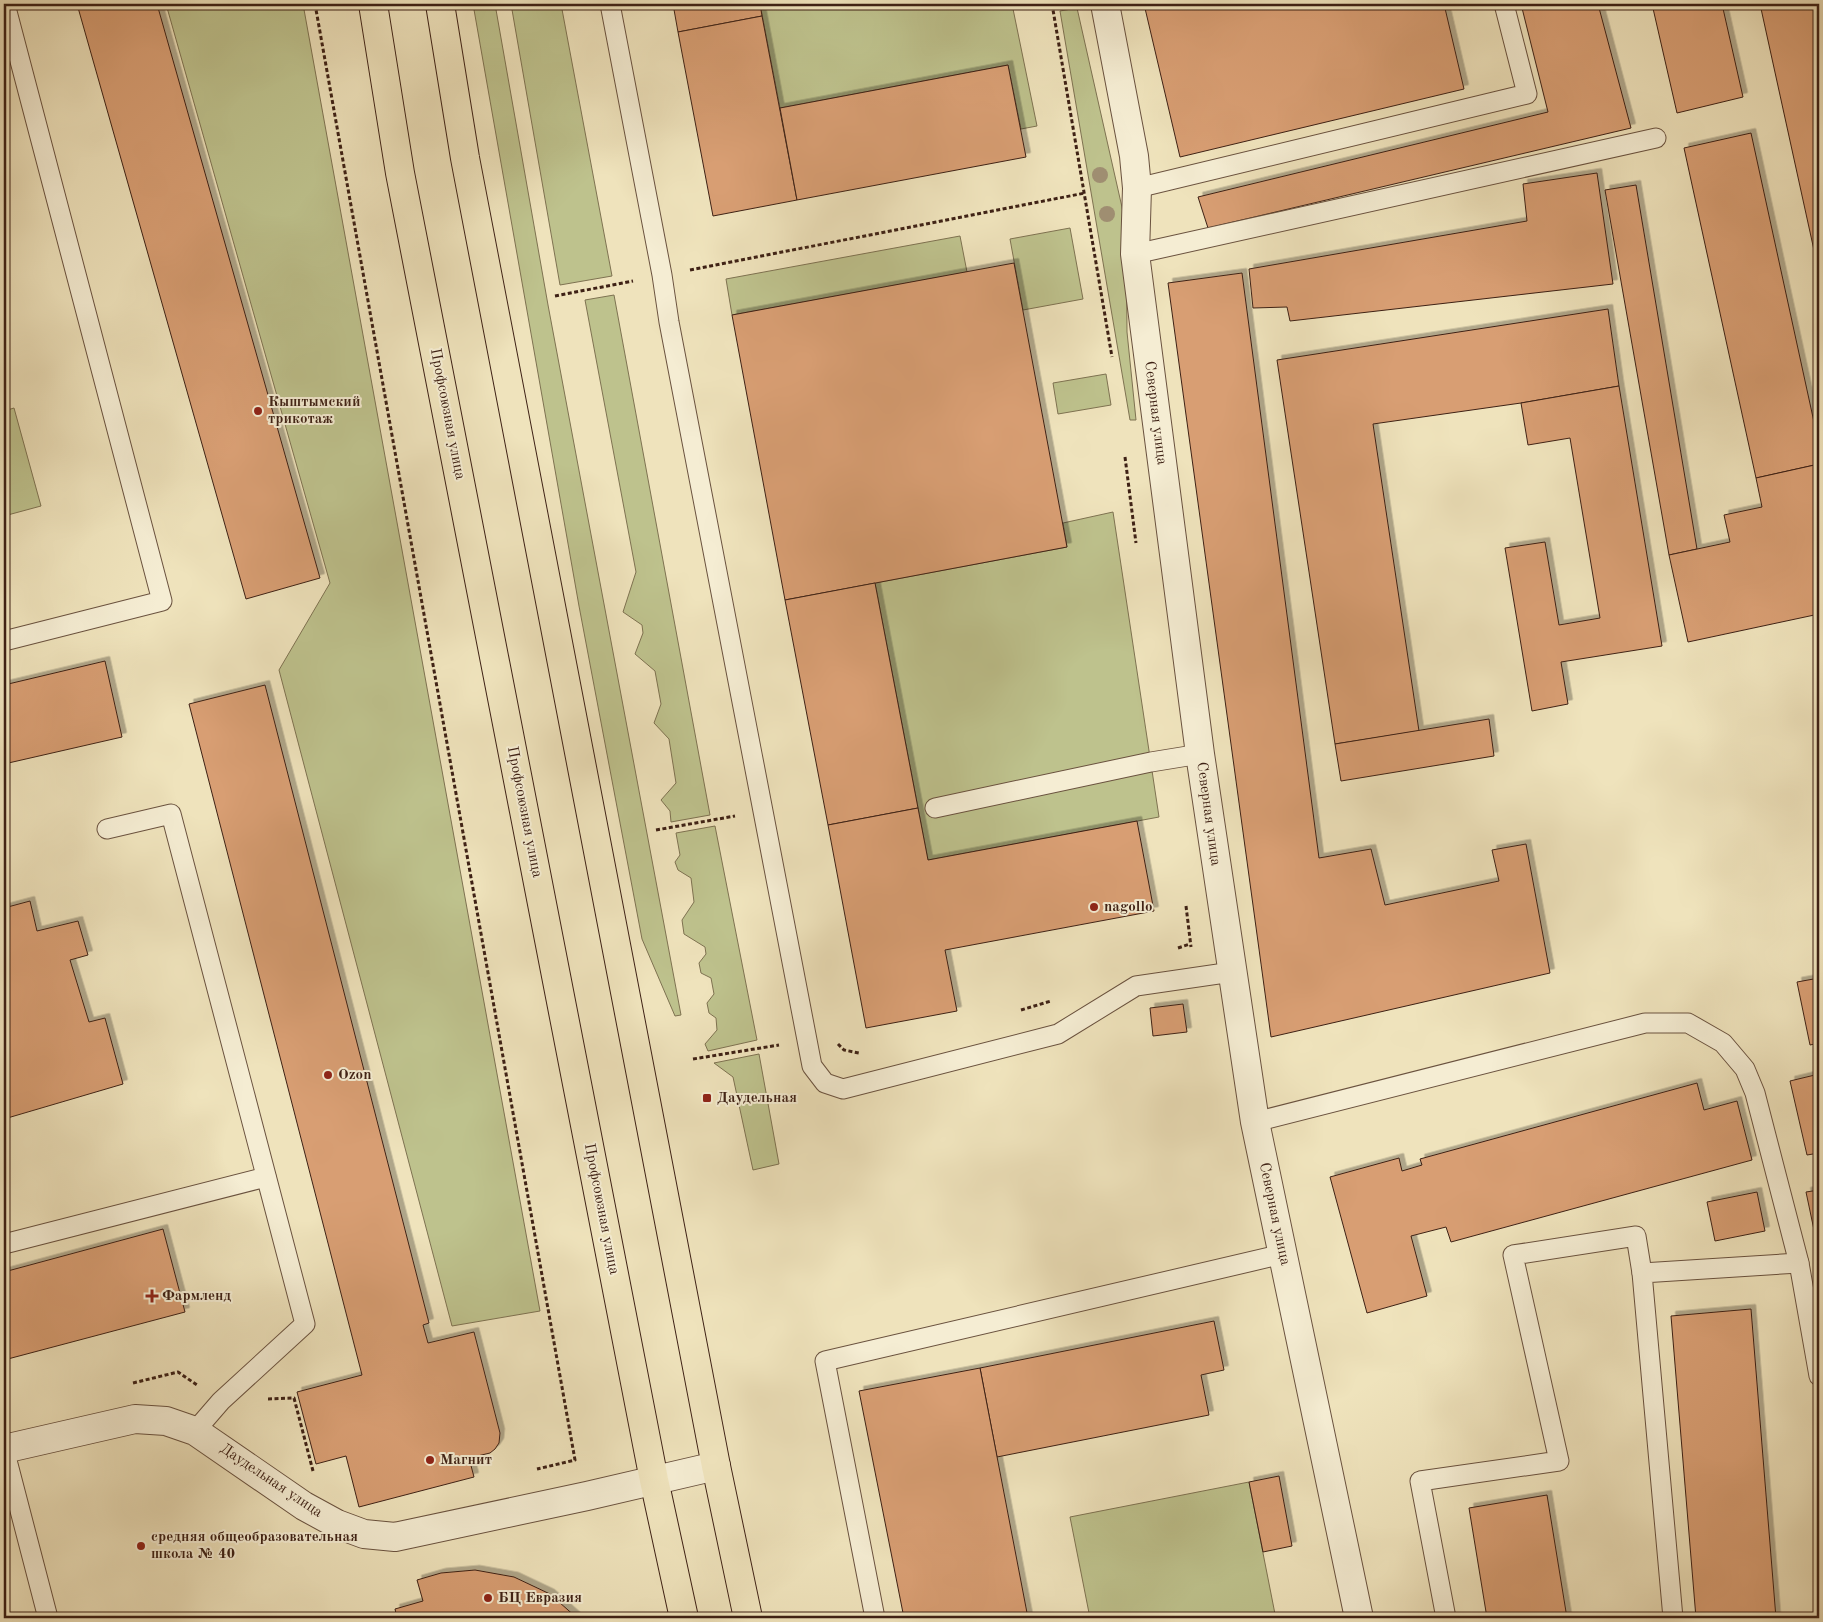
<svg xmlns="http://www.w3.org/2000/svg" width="1823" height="1622" font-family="'Old Standard TT',serif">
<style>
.green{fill:#bec28d;stroke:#7e7251}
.building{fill:#d89e73;stroke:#3e2115;filter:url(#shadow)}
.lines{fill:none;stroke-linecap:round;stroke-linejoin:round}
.service-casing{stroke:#6a523f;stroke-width:21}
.minor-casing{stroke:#6a523f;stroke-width:30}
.primary-casing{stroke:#3e2115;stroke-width:30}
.path{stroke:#3e2115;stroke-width:3;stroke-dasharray:4 2.5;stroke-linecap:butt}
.service{stroke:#f5edd3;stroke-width:19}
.minor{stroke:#f5edd3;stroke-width:28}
.primary{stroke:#efe3bc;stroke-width:28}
.tree{fill:#9f8e71}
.poi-dot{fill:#8f2418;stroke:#f5edd3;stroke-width:2}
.labels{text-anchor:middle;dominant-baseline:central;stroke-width:4;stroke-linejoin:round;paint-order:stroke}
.poi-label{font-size:15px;font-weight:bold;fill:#3e2115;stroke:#f5edd3;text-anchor:start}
.street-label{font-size:15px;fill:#3e2115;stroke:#f5edd3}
</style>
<defs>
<filter id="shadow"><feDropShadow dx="4.5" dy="-4.5" stdDeviation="0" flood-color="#0004"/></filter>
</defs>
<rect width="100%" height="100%" fill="#efe3bc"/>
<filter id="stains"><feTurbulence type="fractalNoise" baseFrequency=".004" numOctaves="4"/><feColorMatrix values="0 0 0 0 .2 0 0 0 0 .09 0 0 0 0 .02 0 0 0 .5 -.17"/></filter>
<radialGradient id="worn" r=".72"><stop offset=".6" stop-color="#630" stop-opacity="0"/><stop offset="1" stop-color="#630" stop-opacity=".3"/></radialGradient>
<g class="green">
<polygon points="166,4 303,4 540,1311 452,1326 279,670 330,583"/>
<polygon points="473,4 495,4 548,305 681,1015 675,1016 642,939 579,606"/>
<polygon points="511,4 561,4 612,276 560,285"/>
<polygon points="760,4 1012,4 1037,126 1021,129 1008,65 780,108"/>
<polygon points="1077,8 1126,225 1127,332 1136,420 1130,420 1060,11"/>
<polygon points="1070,228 1083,299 1023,310 1010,239"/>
<polygon points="960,236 967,272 732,315 726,279"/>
<polygon points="614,295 710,815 671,822 670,811 661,800 676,783 669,739 654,723 661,704 655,671 635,654 643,633 642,625 623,612 636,572 585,300"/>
<polygon points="1106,374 1111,405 1058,414 1053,383"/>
<polygon points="14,408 41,506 4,516 4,411"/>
<polygon points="1113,512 1159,817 928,860 875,583 1067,547 1063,523"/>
<polygon points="715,826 757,1040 708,1051 705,1044 717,1030 716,1018 709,1013 707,1003 714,994 711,978 701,973 699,963 706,954 705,947 684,934 682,920 694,902 691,878 678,870 675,862 680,855 676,833"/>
<polygon points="759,1054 779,1164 753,1170 733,1077 714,1063"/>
<polygon points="1249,1482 1275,1614 1252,1618 1090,1618 1070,1517"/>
</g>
<g class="building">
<polygon points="77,4 157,4 320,578 246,599"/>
<polygon points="673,4 760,4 762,16 678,32"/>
<polygon points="1144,4 1444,4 1464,89 1180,157"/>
<polygon points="1521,4 1598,4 1631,128 1208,228 1198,197 1548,112"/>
<polygon points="1652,4 1722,4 1743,97 1677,113"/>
<polygon points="1760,4 1819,4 1819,273"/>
<polygon points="762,16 797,200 713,216 678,32"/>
<polygon points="1008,65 1026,157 797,200 780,108"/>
<polygon points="1751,133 1819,445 1819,464 1756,478 1684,148"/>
<polygon points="1597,173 1613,284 1290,321 1287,307 1253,308 1249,269 1527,221 1523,184"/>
<polygon points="1636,185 1697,549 1669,555 1605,190"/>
<polygon points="1014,263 1067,547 785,600 732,315"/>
<polygon points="1242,273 1319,858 1371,849 1385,905 1499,881 1492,850 1526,844 1550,973 1271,1037 1168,283"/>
<polygon points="1608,309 1619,386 1521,403 1373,424 1419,731 1335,744 1277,360"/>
<polygon points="1619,386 1662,646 1561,662 1568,704 1532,711 1505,548 1545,542 1559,625 1600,618 1570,438 1528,445 1521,403"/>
<polygon points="1819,464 1819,614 1688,642 1669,555 1730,542 1724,515 1762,507 1756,478"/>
<polygon points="875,583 918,808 828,825 785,600"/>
<polygon points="105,661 122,737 4,764 4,685"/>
<polygon points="265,685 429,1323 423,1325 428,1343 474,1332 500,1433 499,1443 495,1449 490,1453 469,1458 474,1477 359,1507 346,1456 316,1464 297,1392 362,1375 189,704"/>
<polygon points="1489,719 1494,756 1341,781 1335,744"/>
<polygon points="918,808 928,860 1137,821 1154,911 945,950 957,1011 866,1028 828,825"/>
<polygon points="30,901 37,931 78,921 88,955 70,960 89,1022 105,1018 123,1084 4,1119 4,908"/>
<polygon points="1819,978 1819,1043 1810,1045 1797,982"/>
<polygon points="1183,1004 1187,1032 1153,1036 1150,1008"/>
<polygon points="1819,1074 1819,1153 1807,1155 1790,1081"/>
<polygon points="1697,1083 1704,1110 1737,1101 1752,1160 1451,1242 1446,1227 1411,1236 1427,1296 1367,1313 1330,1177 1399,1158 1402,1171 1422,1165 1420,1159"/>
<polygon points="1819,1190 1819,1229 1814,1230 1806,1192"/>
<polygon points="1757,1192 1765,1231 1715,1241 1707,1202"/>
<polygon points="163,1229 185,1312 4,1360 4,1272"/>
<polygon points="1751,1309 1776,1618 1696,1618 1671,1316"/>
<polygon points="1214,1321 1224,1370 1201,1375 1209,1415 997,1457 980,1368"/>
<polygon points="980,1368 1028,1618 904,1618 859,1391"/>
<polygon points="1279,1476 1292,1546 1263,1552 1249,1482"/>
<polygon points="1547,1495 1567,1618 1487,1618 1469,1508"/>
<polygon points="475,1570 514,1577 550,1594 577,1618 397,1618 395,1609 423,1601 417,1580 441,1573"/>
</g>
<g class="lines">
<g class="service-casing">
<g id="service">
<polyline points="610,4 662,275 669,322 812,1066 825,1083 843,1089 1058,1034 1136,986 1232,972"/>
<polyline points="1137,188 1527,94 1504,4"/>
<polyline points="1135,254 1656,138"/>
<polyline points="4,641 162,601 5,4"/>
<polyline points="935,808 1151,762 1200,754"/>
<polyline points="107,829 171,814 305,1324 221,1401 195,1431"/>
<polyline points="1255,1122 1645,1023 1688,1023 1723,1043 1745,1069 1755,1093 1799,1263 1819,1376"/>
<polyline points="4,1244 266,1177"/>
<polyline points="4,1449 48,1618"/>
<polyline points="875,1618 825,1361 1283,1254"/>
<polyline points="1446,1618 1420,1481 1559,1461 1513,1255 1636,1236 1642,1273"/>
<polyline points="1673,1618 1642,1273 1799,1263"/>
</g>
</g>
<g class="minor-casing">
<g id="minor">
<polyline points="1105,4 1134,156 1137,188 1135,254 1200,754 1255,1122 1359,1618"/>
<polyline points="4,1449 135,1419 166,1421 195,1431 304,1506 337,1524 364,1534 395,1537 587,1496 716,1466"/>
</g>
</g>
<g class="primary-casing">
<g id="primary">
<polyline points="373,4 400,173 654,1480 684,1618"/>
<polyline points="440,4 465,158 716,1466 748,1618"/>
</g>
</g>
<g class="path">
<polyline points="315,4 575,1460 537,1469"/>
<polyline points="1052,4 1112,357"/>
<polyline points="690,270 1085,193"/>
<polyline points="555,296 633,281"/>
<polyline points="1125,457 1136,543"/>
<polyline points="656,830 735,816"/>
<polyline points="1186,906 1191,947"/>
<polyline points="1178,948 1190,944"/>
<polyline points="1021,1010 1051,1001"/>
<polyline points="838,1044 844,1050 859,1053"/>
<polyline points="693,1059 779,1045"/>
<polyline points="133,1383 178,1372 197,1385"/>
<polyline points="268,1399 294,1398 313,1471"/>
</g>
<use href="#service" class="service"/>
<use href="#minor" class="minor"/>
<use href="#primary" class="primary"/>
</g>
<g class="tree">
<circle cx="1100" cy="175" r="8"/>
<circle cx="1107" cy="214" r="8"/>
</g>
<g class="poi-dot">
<circle cx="258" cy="411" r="5"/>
<circle cx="1094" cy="907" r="5"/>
<circle cx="328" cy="1075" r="5"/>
<rect x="702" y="1093" width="10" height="10" rx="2.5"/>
<path d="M149.5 1288.5h5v5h5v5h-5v5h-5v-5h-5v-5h5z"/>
<circle cx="430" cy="1460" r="5"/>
<circle cx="141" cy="1546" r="5"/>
<circle cx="488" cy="1598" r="5"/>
</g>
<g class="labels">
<g class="poi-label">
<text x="268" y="402">Кыштымский<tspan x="268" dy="17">трикотаж</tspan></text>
<text x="1104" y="907">nagollo</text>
<text x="338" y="1075">Ozon</text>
<text x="717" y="1098">Даудельная</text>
<text x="162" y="1296">Фармленд</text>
<text x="440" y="1460">Магнит</text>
<text x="151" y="1537">средняя общеобразовательная<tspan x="151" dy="17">школа № 40</tspan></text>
<text x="498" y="1598">БЦ Евразия</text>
</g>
<g class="street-label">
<text transform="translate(1155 413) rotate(83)">Северная улица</text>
<text transform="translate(447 414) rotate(79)">Профсоюзная улица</text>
<text transform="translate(524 812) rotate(79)">Профсоюзная улица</text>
<text transform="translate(1208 814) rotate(82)">Северная улица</text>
<text transform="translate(601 1209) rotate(79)">Профсоюзная улица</text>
<text transform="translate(1274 1214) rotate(78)">Северная улица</text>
<text transform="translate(271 1481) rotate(34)">Даудельная улица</text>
</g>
</g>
<rect width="1823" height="1622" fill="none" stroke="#efe3bc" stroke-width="20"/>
<rect x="5" y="5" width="1813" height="1612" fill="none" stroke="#3e2115" stroke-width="2.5"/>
<rect x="10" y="10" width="1803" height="1602" fill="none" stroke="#3e2115"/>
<rect width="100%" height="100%" filter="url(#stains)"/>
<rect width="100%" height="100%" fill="url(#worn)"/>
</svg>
